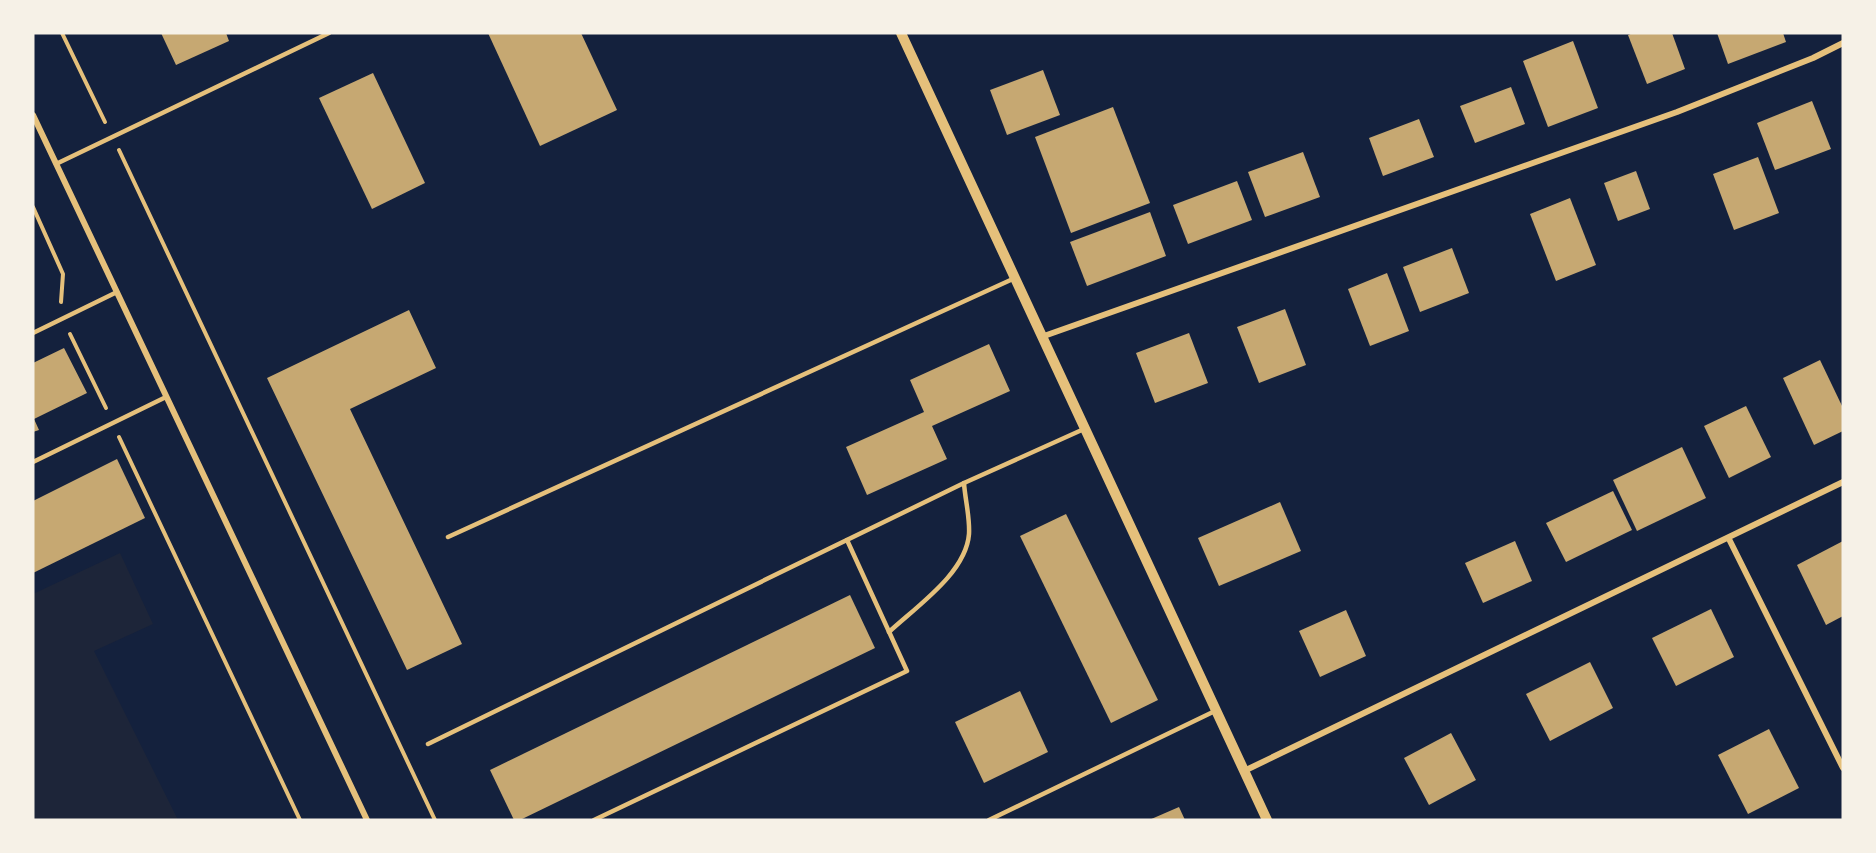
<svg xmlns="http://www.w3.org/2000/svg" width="1876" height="853" font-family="'Roboto Condensed',sans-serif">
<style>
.green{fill:#1d2539}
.building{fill:#c6a872}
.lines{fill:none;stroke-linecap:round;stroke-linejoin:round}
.path{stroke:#e5c07b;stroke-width:4}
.service{stroke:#e5c07b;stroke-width:4.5}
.minor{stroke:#e5c07b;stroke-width:6}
.tertiary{stroke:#e5c07b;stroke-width:10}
</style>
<rect width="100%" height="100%" fill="#14213d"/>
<polygon class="green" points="120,553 153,624 94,651 178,820 33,820 33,594"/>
<g class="building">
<polygon points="161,33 226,33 229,41 176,65"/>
<polygon points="488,33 581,33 617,110 540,146"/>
<polygon points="1633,33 1672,33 1685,69 1647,84 1628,35"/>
<polygon points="1717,33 1783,33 1786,42 1728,64"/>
<polygon points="1573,41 1598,108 1548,127 1523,61"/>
<polygon points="1043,70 1060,115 1007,135 990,90"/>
<polygon points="373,73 425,183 372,209 319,98"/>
<polygon points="1511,87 1525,124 1475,143 1460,106"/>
<polygon points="1812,101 1831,149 1775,170 1757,123"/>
<polygon points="1113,107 1150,203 1071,233 1035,137"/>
<polygon points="1419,119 1434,157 1383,176 1369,138"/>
<polygon points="1303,152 1320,197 1265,217 1248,172"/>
<polygon points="1758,157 1779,213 1734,230 1713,174"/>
<polygon points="1636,171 1650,209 1618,221 1604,183"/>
<polygon points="1237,181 1252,220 1188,244 1173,205"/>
<polygon points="1570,198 1596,265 1556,281 1530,214"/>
<polygon points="1150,212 1166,256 1087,286 1070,242"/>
<polygon points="1452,248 1469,293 1420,312 1403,267"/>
<polygon points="1387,273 1409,331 1370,346 1348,289"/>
<polygon points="1285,309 1306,365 1259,383 1237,327"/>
<polygon points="409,310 436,368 350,409 462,644 407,670 267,378"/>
<polygon points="1189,333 1208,383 1155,403 1136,353"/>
<polygon points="989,344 1010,391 932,426 947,459 867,495 846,447 924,412 910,380"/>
<polygon points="64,348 87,393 34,419 39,430 33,432 33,363"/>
<polygon points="1820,360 1843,408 1843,431 1814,445 1783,378"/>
<polygon points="1746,406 1771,457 1729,478 1704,426"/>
<polygon points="1682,447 1706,498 1637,531 1613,480"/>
<polygon points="117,459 145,518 33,573 33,501"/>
<polygon points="1613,491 1632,530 1566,562 1546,523"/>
<polygon points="1280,502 1301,551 1219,586 1198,538"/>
<polygon points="1066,514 1158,700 1111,723 1020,536"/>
<polygon points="1515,541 1532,581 1483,603 1465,563"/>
<polygon points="1843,541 1843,616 1826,625 1797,565"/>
<polygon points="850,595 875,648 520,820 514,820 490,770"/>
<polygon points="1711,609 1734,657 1676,686 1652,638"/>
<polygon points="1346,610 1366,656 1320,677 1299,631"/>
<polygon points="1590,662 1613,708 1550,741 1526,694"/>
<polygon points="1020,691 1048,752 984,783 955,722"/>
<polygon points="1769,729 1799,788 1748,814 1718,755"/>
<polygon points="1451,733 1476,780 1429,805 1404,758"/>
<polygon points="1179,807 1185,820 1149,820"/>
</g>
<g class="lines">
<g class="path">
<polyline points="62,33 105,122"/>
<polyline points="119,150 435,820"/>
<polyline points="33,207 63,274 61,302"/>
<polyline points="70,334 106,408"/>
<polyline points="119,437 300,820"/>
</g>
<g class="service">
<polyline points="56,164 329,33"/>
<polyline points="33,333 117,292"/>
<polyline points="33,462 166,397"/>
<polyline points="448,537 1015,278"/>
<path d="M889,632C917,606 966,573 969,534C970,517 965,499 964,483"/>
<polyline points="428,744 964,483 1084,429"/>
<polyline points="594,820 907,671 847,540"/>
<polyline points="989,820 1215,711"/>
</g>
<g class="minor">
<polyline points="33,115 367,820"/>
<polyline points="1044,336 1677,112 1813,58 1843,43"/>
<polyline points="1729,539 1843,768"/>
<polyline points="1244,771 1843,482"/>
</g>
<polyline class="tertiary" points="901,33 1267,820"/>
</g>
<rect width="1876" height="853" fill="none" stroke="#f6f1e7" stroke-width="69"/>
</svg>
